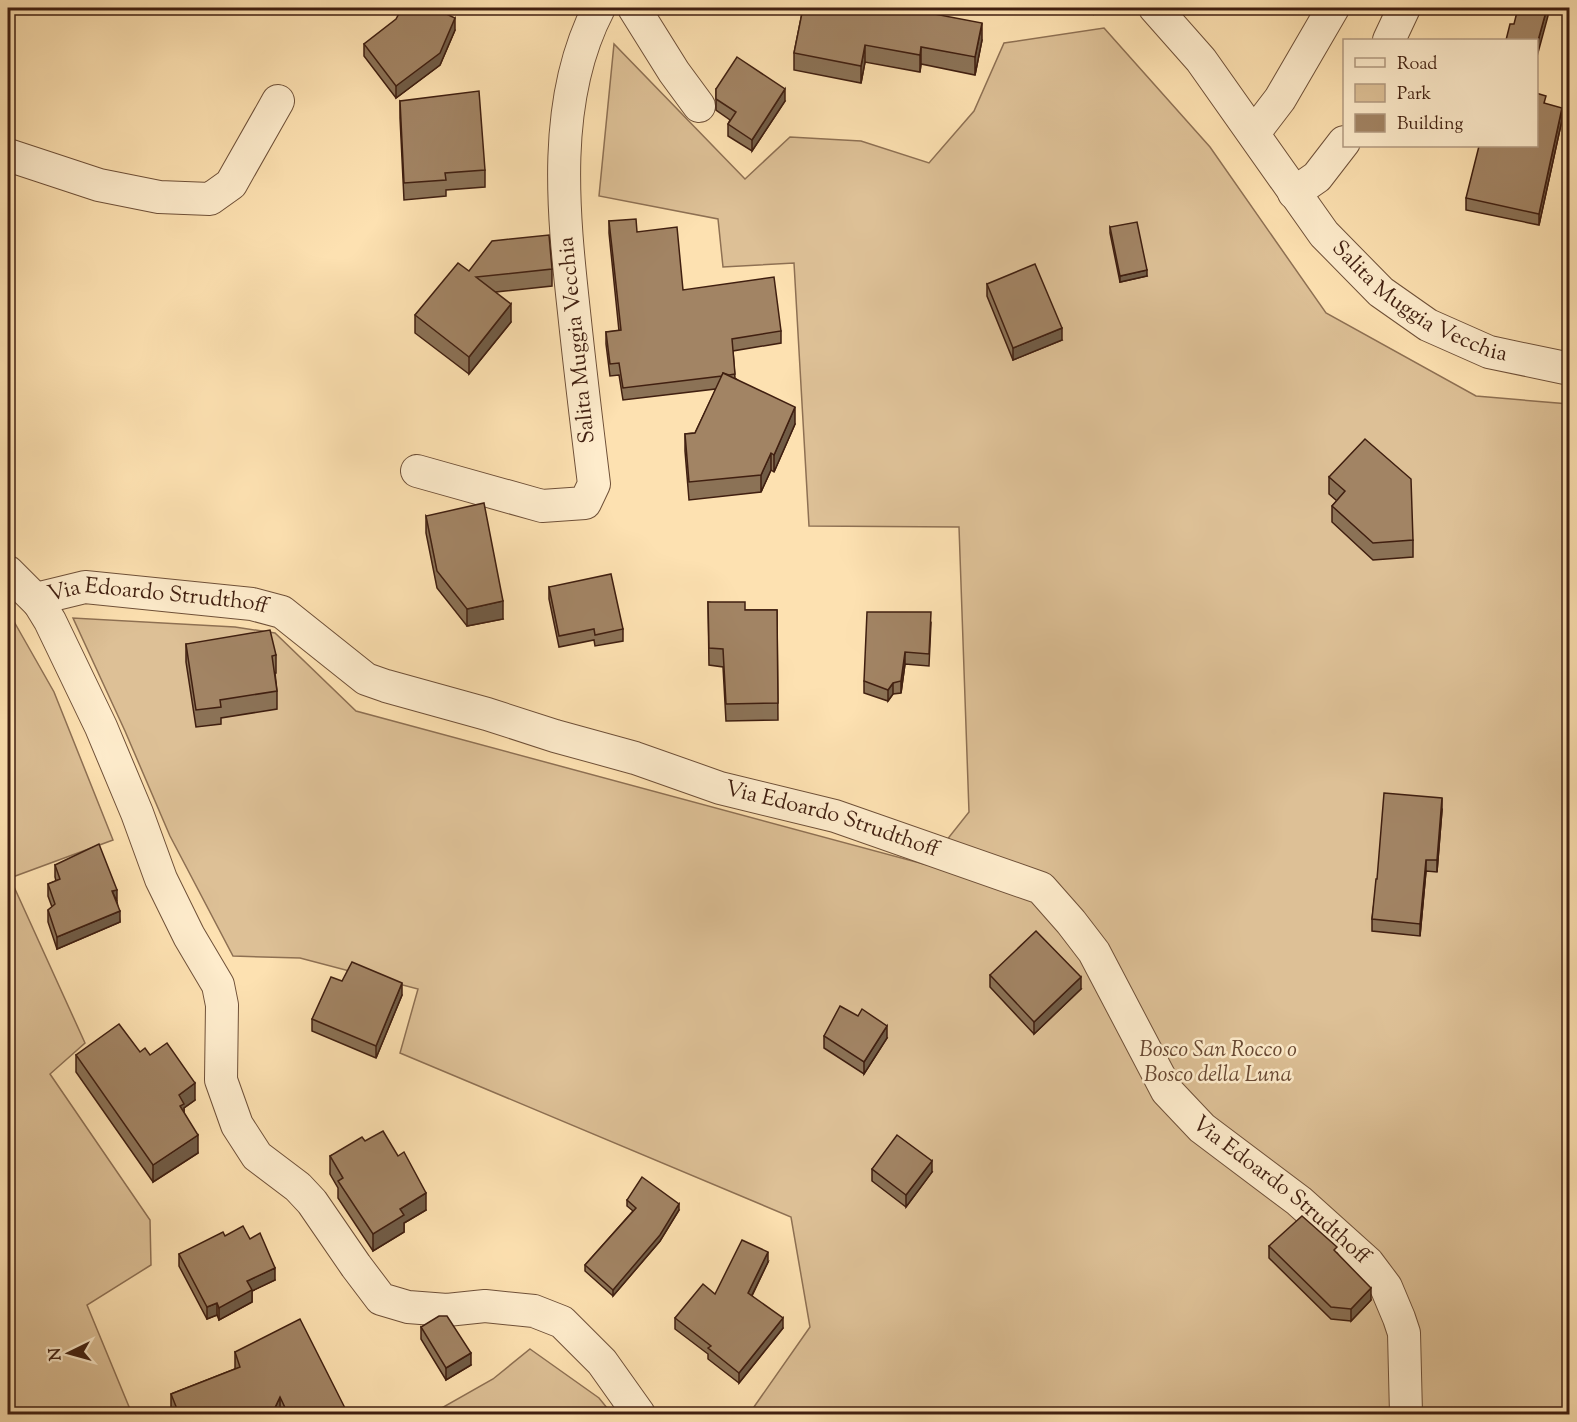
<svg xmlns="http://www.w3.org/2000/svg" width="1577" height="1422" font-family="'Sorts Mill Goudy',serif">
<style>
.green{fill:#ddc096;stroke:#8e7053;stroke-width:1.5}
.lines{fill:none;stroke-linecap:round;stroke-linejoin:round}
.street-casing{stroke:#6f5038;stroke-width:34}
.street{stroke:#feeccc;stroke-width:32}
.wall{fill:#8b7256;stroke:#401f10;stroke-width:1.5}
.shaded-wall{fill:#715c46;stroke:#401f10;stroke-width:1.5}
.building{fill:#a28464;stroke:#401f10;stroke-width:1.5}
.labels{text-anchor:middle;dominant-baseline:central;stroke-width:5;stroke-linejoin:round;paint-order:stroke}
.street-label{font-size:22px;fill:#401f10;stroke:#feeccc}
.park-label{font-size:22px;font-style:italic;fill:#674732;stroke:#feeccc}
</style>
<rect width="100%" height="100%" fill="#fde1b1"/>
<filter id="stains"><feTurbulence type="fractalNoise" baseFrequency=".00333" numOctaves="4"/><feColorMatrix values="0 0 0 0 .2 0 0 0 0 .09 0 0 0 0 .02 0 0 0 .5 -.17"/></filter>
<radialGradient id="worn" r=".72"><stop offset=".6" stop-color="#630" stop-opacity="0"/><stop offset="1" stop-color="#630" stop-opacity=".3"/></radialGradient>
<g class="green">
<polygon points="1104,28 1210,147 1326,313 1476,396 1569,404 1569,1414 749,1414 810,1327 791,1217 400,1053 418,989 300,958 233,956 170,836 125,731 73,618 235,627 275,633 356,711 927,865 969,812 959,527 809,526 794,263 723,267 718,219 599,196 614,44 745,179 790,137 861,141 929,163 974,111 1004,43"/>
<polygon points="8,611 54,692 113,840 10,878 85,1043 50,1074 150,1220 151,1265 87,1305 132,1414 8,1414"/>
<polygon points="530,1349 599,1398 612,1414 431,1414 493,1379"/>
</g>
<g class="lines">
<g class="street-casing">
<g id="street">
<polyline points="634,8 674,72 699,106"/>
<path id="s1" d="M1155,8L1201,60L1324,234L1381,292L1428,325L1489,352L1570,369"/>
<polyline points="1389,40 1404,8"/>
<polyline points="1254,133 1280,99 1333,8"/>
<polyline points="8,155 99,185 159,197 210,199 231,184 278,101"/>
<polyline points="1294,193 1317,177 1344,142"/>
<path d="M417,471L542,506L585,503L594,484C587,427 580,369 574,312C563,212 551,100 599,8"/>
<polyline points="8,572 39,603 50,621 101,727 137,813 161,879 189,936 218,985 222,1005 221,1080 237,1125 257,1156 298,1187 312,1202 356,1266 381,1299 408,1307 447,1310 485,1306 534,1311 562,1322 602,1362 639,1414"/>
<path id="s2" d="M39,603L44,597L85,587L252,604L282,612L366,679L386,686L487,714L555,736L635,758L720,788L835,816L1041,888L1071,922L1094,952L1167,1091L1202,1128L1299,1201L1368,1263L1386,1287L1399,1318L1404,1333L1406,1414"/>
</g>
</g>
<use href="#street" class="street"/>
</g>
<g class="wall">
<polygon points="803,8 982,40 975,75 921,64 920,72 865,62 861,83 794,70 794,53"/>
<polygon points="1088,8 1102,8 1094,14"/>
<polygon points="441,11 455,30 440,65 396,98 364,56 364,44"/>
<polygon points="716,89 785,101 752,151 728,136 728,124 730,120 716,110"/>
<polygon points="400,101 485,170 485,187 446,190 446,196 404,200 400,118"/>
<polygon points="1546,104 1562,120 1539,225 1466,210 1466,198"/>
<polygon points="609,221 637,232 683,290 781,331 781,343 733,351 735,378 795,424 774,472 771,470 761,492 689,500 685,451 685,434 695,433 716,389 623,400 619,375 610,376 606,344 606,332 619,331 609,233"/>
<polygon points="1110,227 1147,276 1120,282 1110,233"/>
<polygon points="552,269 552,286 496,292 511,322 469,374 415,333 415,315 469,271"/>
<polygon points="987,284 1062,340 1013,360 987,296"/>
<polygon points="1329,477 1413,540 1413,557 1373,560 1332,522 1332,506 1337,501 1329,494"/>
<polygon points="426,516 503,619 467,626 437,588 426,533"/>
<polygon points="549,587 623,629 623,641 595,646 594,640 559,647 549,599"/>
<polygon points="708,602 745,610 777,610 778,720 726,721 723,667 709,665"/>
<polygon points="931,623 929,666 905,664 901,693 893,694 888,701 864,693 864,681"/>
<polygon points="186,644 276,655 276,673 275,673 277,691 277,709 221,718 221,724 196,727 186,662"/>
<polygon points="1442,810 1437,872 1426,871 1420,936 1372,931 1372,919 1377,879"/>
<polygon points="55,865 117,901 120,922 57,949 48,922 48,910 52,907 48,896 48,884 56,881 55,877"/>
<polygon points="990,975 1081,989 1034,1034 990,987"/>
<polygon points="342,981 402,995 376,1058 312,1031 312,1019"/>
<polygon points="824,1036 887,1038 864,1074 824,1048"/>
<polygon points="140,1052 150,1055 195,1100 184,1108 184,1113 198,1153 153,1182 76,1072 76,1055"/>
<polygon points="365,1141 426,1210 404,1223 404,1232 373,1251 338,1198 338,1188 330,1174 330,1156"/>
<polygon points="872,1169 932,1172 906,1207 872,1181"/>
<polygon points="627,1200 679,1210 660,1241 613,1296 585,1271 585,1265 633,1211 627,1206"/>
<polygon points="225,1236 250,1239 275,1280 252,1291 252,1302 219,1320 217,1315 207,1319 179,1266 179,1254"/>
<polygon points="1269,1246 1337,1253 1371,1300 1351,1321 1331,1319 1269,1258"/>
<polygon points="768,1262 752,1296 783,1328 739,1383 708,1359 708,1354 675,1329 675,1318 715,1294"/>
<polygon points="421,1327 471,1365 446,1380 421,1339"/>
<polygon points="235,1352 347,1414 172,1414 171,1411 171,1394 235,1369"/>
</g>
<g class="shaded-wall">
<polygon points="1094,8 1102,8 1094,14"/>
<polygon points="1547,8 1548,8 1548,16 1536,60 1536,48"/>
<polygon points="455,18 455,30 440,65 396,98 396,86"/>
<polygon points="982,23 982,40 975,75 975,57"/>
<polygon points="865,45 865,62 861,83 861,66"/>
<polygon points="921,47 921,64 920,72 920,55"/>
<polygon points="785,89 785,101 752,151 752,140"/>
<polygon points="1562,108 1562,120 1539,225 1539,214"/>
<polygon points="1147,270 1147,276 1120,282 1120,276"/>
<polygon points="511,304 511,322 469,374 469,357"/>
<polygon points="1062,328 1062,340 1013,360 1013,348"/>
<polygon points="795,407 795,424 774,472 774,455"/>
<polygon points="771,453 771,470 761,492 761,475"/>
<polygon points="503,601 503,619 467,626 467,609"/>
<polygon points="905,652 905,664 901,693 901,681"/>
<polygon points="893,683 893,694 888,701 888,690"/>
<polygon points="1442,798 1442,810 1437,872 1437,860"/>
<polygon points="1426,860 1426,871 1420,936 1420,924"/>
<polygon points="117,890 117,901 112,891"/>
<polygon points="120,911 120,922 57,949 57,937"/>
<polygon points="1081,977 1081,989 1034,1034 1034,1022"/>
<polygon points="402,983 402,995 376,1058 376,1046"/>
<polygon points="887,1026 887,1038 864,1074 864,1062"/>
<polygon points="195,1083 195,1100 184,1108 184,1121 180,1124 179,1095"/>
<polygon points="198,1135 198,1153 153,1182 153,1165"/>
<polygon points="932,1161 932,1172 906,1207 906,1195"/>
<polygon points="426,1193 426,1210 404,1223 404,1232 373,1251 373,1234 400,1209"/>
<polygon points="679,1204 679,1210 660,1241 613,1296 613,1290"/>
<polygon points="768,1252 768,1262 748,1303 748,1293"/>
<polygon points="275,1268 275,1280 252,1291 252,1302 219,1320 219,1308 247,1281"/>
<polygon points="1371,1288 1371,1300 1351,1321 1351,1309"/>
<polygon points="217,1303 217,1315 207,1319 207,1307"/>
<polygon points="783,1318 783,1328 739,1383 739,1373"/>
<polygon points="471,1353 471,1365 446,1380 446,1368"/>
<polygon points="280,1397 280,1414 272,1414"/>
</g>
<g class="building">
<polygon points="402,8 440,8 440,11 455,18 440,53 396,86 364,44 396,19"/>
<polygon points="803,8 903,8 982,23 975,57 921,47 920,55 865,45 861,66 794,53"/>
<polygon points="1518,8 1547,8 1536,48 1536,40 1506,40 1510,24 1514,24"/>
<polygon points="737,57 785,89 752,140 728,124 736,112 716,99 716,89"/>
<polygon points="479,91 485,170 445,173 446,180 404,183 400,101"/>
<polygon points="1536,93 1546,96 1544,103 1562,108 1539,214 1466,198 1479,146 1536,146"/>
<polygon points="636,219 637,232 677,227 683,290 774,277 781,331 732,339 735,374 729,375 723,373 722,376 623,388 619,363 610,364 606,332 621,330 609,221"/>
<polygon points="1137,222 1147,270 1120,276 1110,227"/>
<polygon points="549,235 552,269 476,277 511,304 469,357 415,315 458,263 469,271 492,241"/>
<polygon points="1035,264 1062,328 1013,348 987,284"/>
<polygon points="723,373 795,407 774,455 771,453 761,475 689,482 685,434 695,433"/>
<polygon points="1365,439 1411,479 1413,540 1373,543 1332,506 1345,491 1329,477"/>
<polygon points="484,503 503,601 467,609 437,571 426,516"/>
<polygon points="611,574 623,629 595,635 594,629 559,636 549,587"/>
<polygon points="708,602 745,602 745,610 777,610 778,703 726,704 723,649 709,648"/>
<polygon points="867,612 931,612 929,654 905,652 901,681 893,683 888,690 864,681"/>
<polygon points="270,630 276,655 272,656 277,691 220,700 221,707 196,710 186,644"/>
<polygon points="1384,793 1442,798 1437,860 1426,860 1420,924 1372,919 1376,879 1377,879"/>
<polygon points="99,844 117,890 112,891 120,911 57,937 48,910 55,904 48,884 60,879 55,865"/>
<polygon points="1036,931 1081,977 1034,1022 990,975"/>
<polygon points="352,962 402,983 376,1046 312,1019 331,977 342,981"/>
<polygon points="840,1006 858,1016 862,1009 887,1026 864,1062 824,1036"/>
<polygon points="119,1024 140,1052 145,1048 150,1055 167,1043 195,1083 179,1095 184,1104 180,1106 198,1135 153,1165 76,1055"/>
<polygon points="383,1131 398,1156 404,1152 426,1193 400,1209 404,1215 373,1234 338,1181 343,1178 330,1156 362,1137 365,1141"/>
<polygon points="897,1135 932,1161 906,1195 872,1169"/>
<polygon points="642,1177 679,1204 660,1235 613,1290 585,1265 636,1208 627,1200"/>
<polygon points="1302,1216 1337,1247 1334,1250 1371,1288 1351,1309 1331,1307 1269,1246"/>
<polygon points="243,1226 250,1239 260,1233 275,1268 247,1281 252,1290 219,1308 217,1303 207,1307 179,1254 223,1232 225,1236"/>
<polygon points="742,1240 768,1252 748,1293 783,1318 739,1373 708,1348 711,1346 675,1318 703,1284 715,1294"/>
<polygon points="439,1316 447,1316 471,1353 446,1368 421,1327"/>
<polygon points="300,1319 347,1412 342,1414 288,1414 280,1397 272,1414 179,1414 171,1394 240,1367 235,1352"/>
</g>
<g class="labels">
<g class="street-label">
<text stroke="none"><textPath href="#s1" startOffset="402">Salita Muggia Vecchia</textPath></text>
<text transform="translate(578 340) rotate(-96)">Salita Muggia Vecchia</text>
<text stroke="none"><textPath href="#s2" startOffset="123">Via Edoardo Strudthoff</textPath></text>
<text stroke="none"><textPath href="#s2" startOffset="843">Via Edoardo Strudthoff</textPath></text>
<text stroke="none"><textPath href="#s2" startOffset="1455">Via Edoardo Strudthoff</textPath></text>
</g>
<g class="park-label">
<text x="1218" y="1051">Bosco San Rocco o<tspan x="1218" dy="25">Bosco della Luna</tspan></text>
</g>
</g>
<rect width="1577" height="1422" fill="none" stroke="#fde1b1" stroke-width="30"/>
<rect x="9" y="9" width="1559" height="1404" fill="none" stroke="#401f10" stroke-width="3"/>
<rect x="15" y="15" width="1547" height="1392" fill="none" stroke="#401f10" stroke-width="1.5"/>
<rect x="1343" y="39" width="195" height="108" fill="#feeccc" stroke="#b29a81" stroke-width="1.5"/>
<rect x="1355" y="58" width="30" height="9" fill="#feeccc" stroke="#b29a81" stroke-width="1.5"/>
<text x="1397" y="69" font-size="18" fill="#401f10">Road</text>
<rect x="1355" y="84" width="30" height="18" fill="#ddc096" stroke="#b29a81" stroke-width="1.5"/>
<text x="1397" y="99" font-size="18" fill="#401f10">Park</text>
<rect x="1355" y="114" width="30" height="18" fill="#a28464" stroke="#b29a81" stroke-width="1.5"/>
<text x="1397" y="129" font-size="18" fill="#401f10">Building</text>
<g transform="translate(69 1353) rotate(265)" stroke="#feeccc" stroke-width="4.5" paint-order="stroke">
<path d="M0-4.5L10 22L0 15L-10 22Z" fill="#401f10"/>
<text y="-9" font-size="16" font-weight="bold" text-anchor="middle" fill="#401f10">N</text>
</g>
<rect width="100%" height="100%" filter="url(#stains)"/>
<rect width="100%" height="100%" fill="url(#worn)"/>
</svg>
